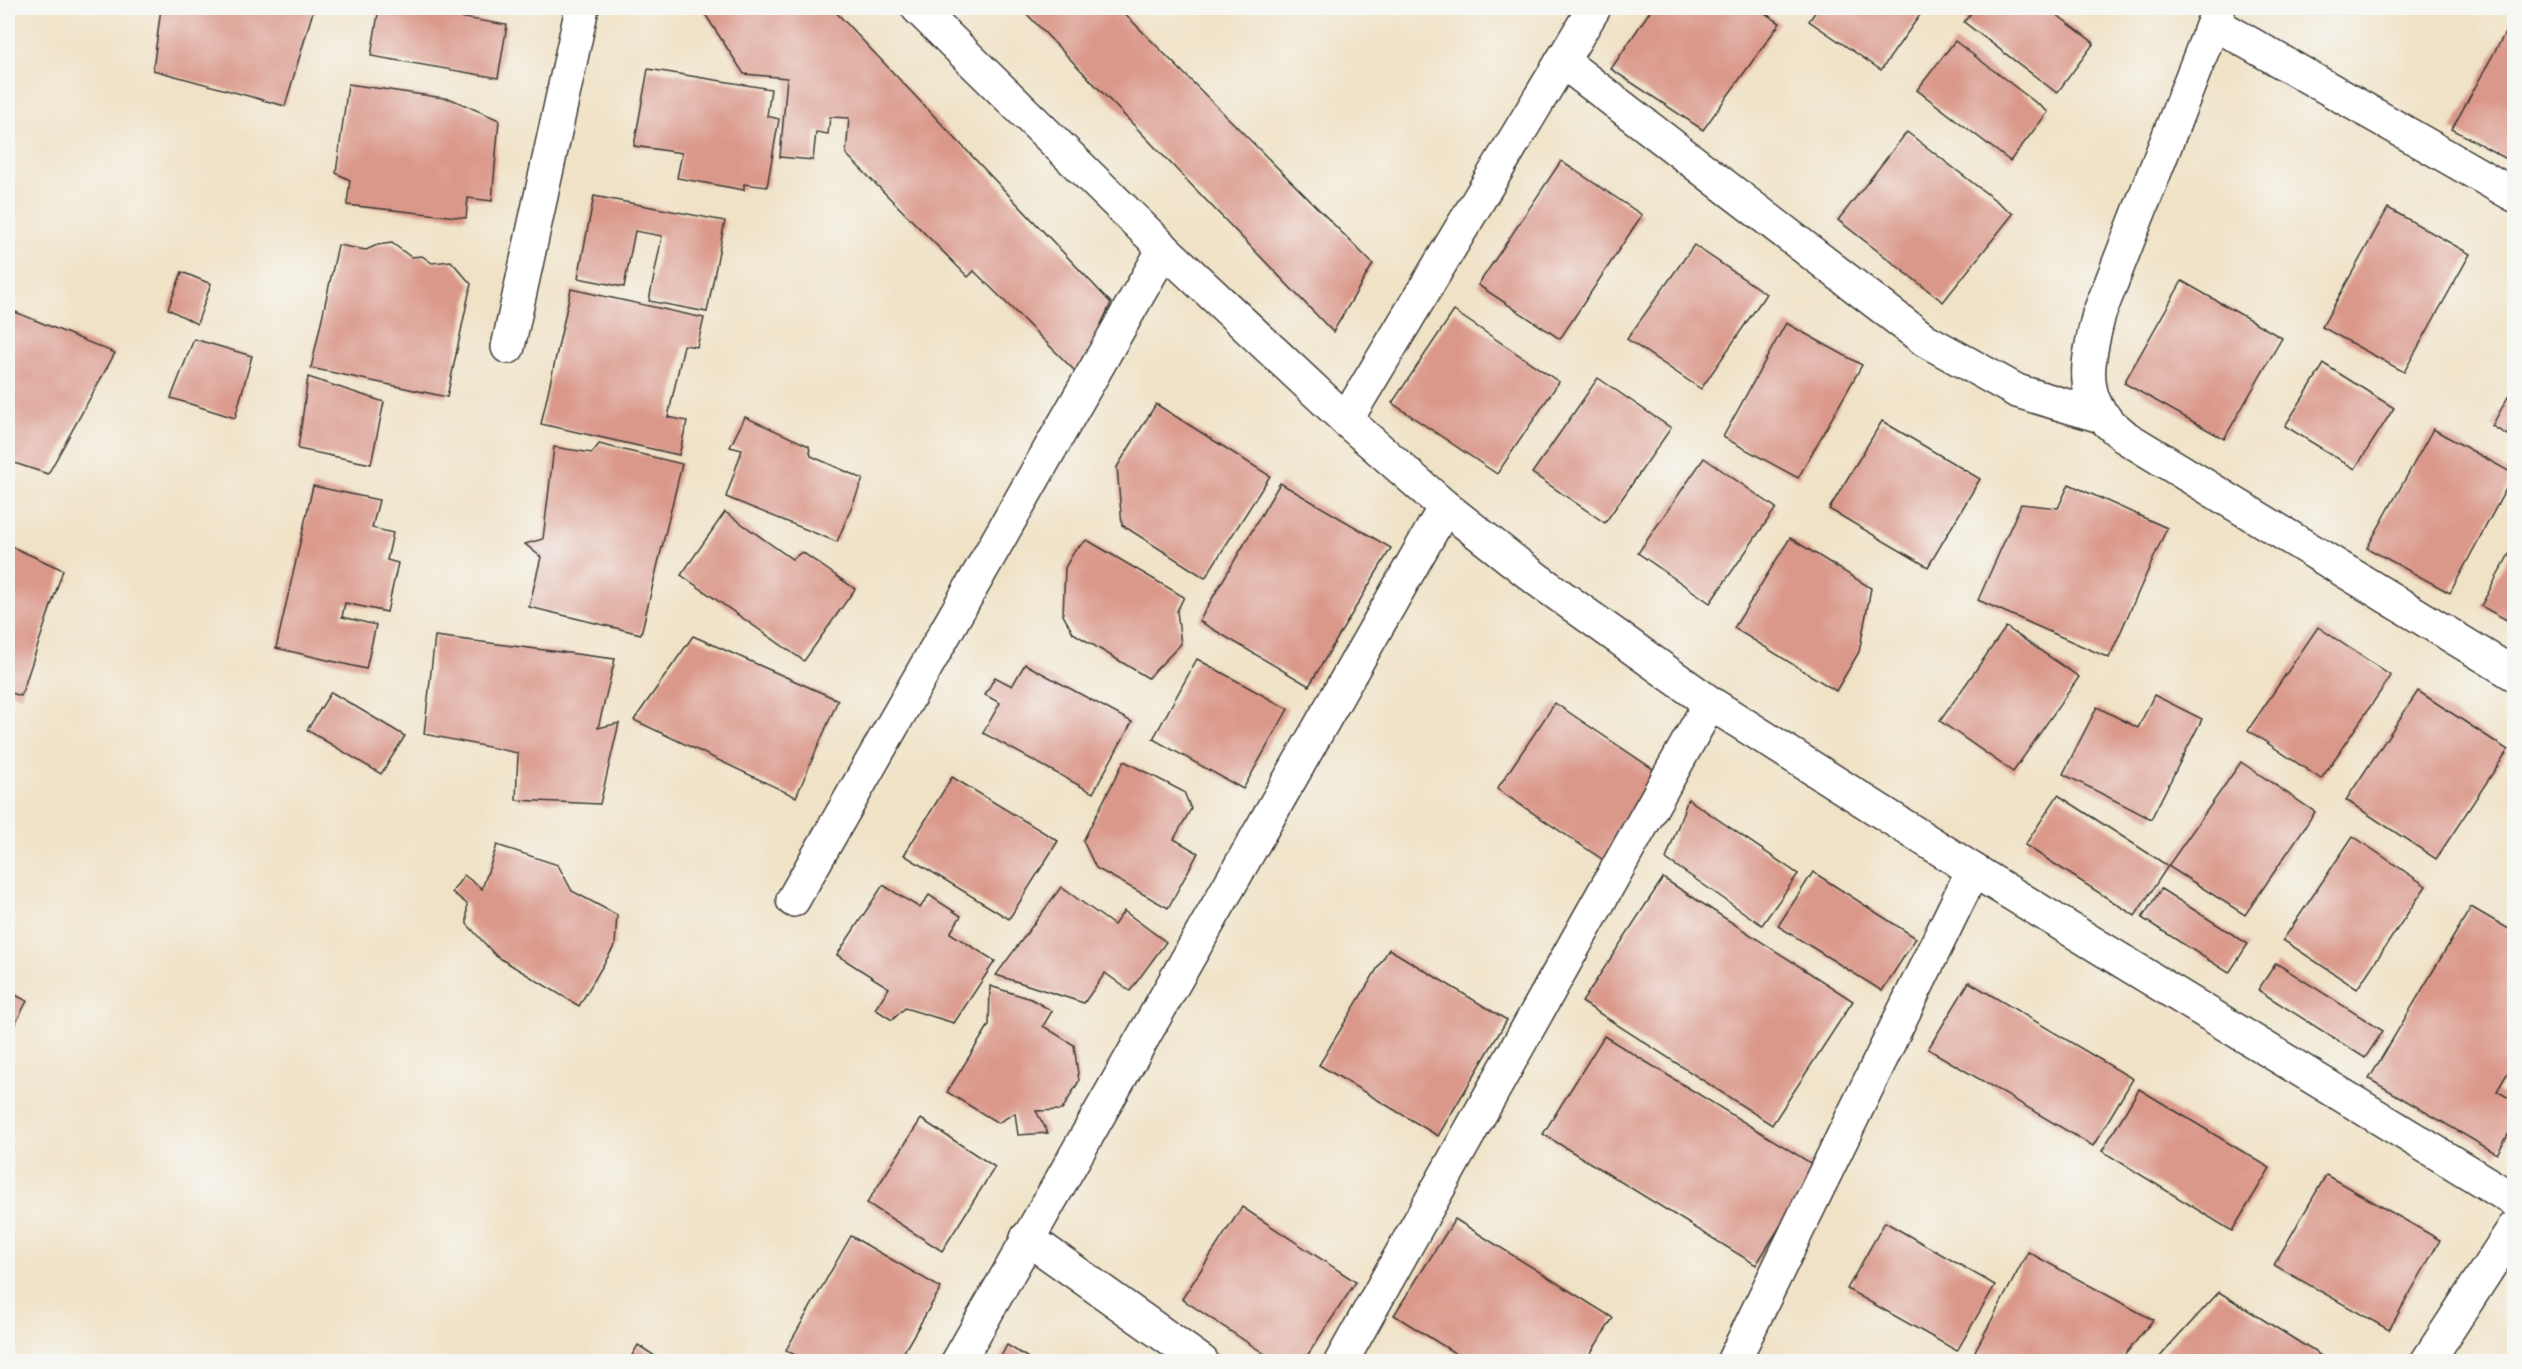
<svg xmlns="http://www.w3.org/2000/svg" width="2522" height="1369" font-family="'Old Standard TT',serif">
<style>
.building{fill:#da988a}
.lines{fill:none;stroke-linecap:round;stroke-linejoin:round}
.minor-casing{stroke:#3c3a36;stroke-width:36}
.secondary-casing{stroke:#3c3a36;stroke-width:36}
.minor{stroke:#fff;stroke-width:33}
.secondary{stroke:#fff;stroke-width:33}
</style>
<rect width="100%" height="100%" fill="#f6f6f2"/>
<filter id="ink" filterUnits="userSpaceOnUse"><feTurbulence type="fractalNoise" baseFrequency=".0167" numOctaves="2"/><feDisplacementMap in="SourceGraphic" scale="12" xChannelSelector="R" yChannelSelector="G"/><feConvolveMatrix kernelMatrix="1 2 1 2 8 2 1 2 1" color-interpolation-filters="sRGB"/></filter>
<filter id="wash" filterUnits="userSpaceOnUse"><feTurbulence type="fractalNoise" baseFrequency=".008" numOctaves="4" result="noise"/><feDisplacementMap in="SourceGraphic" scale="24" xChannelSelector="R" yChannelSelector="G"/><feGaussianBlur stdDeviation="1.35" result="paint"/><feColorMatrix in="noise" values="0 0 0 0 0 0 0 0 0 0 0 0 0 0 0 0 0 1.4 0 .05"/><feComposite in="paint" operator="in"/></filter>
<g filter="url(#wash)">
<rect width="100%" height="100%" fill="#f0e2c6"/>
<g id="blocks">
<g class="building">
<polygon points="161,8 314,8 285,106 153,70"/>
<polygon points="379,8 460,8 458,17 507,25 498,78 371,56"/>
<polygon points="701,8 832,8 1111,303 1078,374 974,271 968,277 846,154 849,118 830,117 828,134 816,132 813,160 780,157 787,78 744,74"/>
<polygon points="1021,8 1119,8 1373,264 1333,332"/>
<polygon points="1652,8 1757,8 1780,23 1703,130 1611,69"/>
<polygon points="1818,8 1925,8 1881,70 1809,21"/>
<polygon points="1975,8 2048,8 2094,43 2057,93 1964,22"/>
<polygon points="2514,17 2514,163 2452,129"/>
<polygon points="1955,41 2048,112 2010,161 1917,90"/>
<polygon points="648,69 771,89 767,116 779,119 767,187 744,184 744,190 677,178 682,153 634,146"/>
<polygon points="348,84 451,99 499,120 492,201 468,198 466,218 347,205 350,180 336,173"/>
<polygon points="1907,132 2013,214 1943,302 1838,220"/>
<polygon points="1561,161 1642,215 1560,339 1478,285"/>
<polygon points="594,196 725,221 707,312 649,301 662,236 635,231 624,287 578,278"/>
<polygon points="2388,208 2470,254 2404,372 2322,327"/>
<polygon points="392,243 411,257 422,256 432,263 451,261 471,284 447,397 311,368 338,245 366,250 377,245"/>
<polygon points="1694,245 1766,294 1701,389 1627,339"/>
<polygon points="182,272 211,284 197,324 168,309"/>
<polygon points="2182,281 2282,338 2224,439 2124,383"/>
<polygon points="571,289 704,318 697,347 684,345 668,417 687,421 679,455 541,424"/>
<polygon points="8,309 115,353 48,474 8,461"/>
<polygon points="1454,311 1559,382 1497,474 1392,403"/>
<polygon points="1786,323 1862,365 1798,478 1723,437"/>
<polygon points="194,339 252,356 235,418 171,398"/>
<polygon points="2324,364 2394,408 2355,469 2285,426"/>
<polygon points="308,377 384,402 371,464 298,449"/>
<polygon points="1598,378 1671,428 1605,523 1532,473"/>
<polygon points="2514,386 2514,439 2492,426"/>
<polygon points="1156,404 1270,476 1205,578 1122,525 1117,467"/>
<polygon points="745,417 809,446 811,456 863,479 837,542 726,497 742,450 730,447"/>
<polygon points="1882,421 1980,479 1928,567 1829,509"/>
<polygon points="2433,429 2514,474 2450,593 2367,548"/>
<polygon points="599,444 682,464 641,634 529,607 541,557 525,544 543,539 554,447 592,453"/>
<polygon points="1704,458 1776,508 1710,603 1638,553"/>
<polygon points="1280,483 1391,548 1309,686 1199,621"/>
<polygon points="2069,484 2167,528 2109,658 1978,600 2021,504 2058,508"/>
<polygon points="313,486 379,500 372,528 393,533 387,560 398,563 387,612 345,603 342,617 376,625 366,669 276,648"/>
<polygon points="725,512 792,559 802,552 855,589 804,661 681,575"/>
<polygon points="1790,538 1871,588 1859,652 1836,691 1734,628"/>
<polygon points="1087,540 1184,597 1177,611 1181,644 1148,678 1073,633 1063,615 1065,568 1075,550"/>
<polygon points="8,545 63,570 21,696 8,692"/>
<polygon points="2514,545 2514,624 2481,606"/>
<polygon points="2006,627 2079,677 2013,772 1940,721"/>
<polygon points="2318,627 2391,676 2321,779 2248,730"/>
<polygon points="435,636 615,659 598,728 619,723 600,804 516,800 518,753 424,734"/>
<polygon points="693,636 838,700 796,797 634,720"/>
<polygon points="1197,659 1288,709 1243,789 1153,739"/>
<polygon points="1025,664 1132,722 1093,793 983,733 1000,703 985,695 995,677 1012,686"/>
<polygon points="2418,691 2508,750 2436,859 2346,800"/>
<polygon points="331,692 405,736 381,774 307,730"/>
<polygon points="2154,695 2202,719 2151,819 2063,774 2097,707 2138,728"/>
<polygon points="1555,703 1681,788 1623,873 1497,789"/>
<polygon points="1124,761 1184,792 1191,809 1174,839 1198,853 1168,908 1096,868 1083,841"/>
<polygon points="2241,762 2315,812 2245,915 2168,866"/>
<polygon points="952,777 1058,841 1009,919 904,855"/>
<polygon points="2058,795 2168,866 2135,916 2025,845"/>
<polygon points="1688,799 1798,874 1762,925 1666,859"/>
<polygon points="2353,836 2426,886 2357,989 2283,940"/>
<polygon points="497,845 558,865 572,891 617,915 615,945 579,1006 496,956 467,924 467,904 452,892 464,875 482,889"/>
<polygon points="1813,872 1916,938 1882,991 1778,926"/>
<polygon points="1663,878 1853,1001 1772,1125 1582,1002"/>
<polygon points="883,885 920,908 929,895 961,916 950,933 995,961 954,1023 905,1008 892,1020 875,1009 889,988 837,955"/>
<polygon points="1061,887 1114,925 1124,911 1166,942 1130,991 1105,973 1084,1003 996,975"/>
<polygon points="2161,889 2248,944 2229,973 2142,918"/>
<polygon points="2471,907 2514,932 2514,1062 2497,1091 2514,1101 2514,1125 2497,1154 2369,1079"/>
<polygon points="1389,949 1507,1020 1438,1136 1319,1065"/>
<polygon points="2276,963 2383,1031 2365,1058 2258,990"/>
<polygon points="1969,982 2133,1079 2093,1146 1928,1049"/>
<polygon points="990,986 1031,999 1052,1011 1043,1026 1074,1045 1079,1081 1062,1110 1036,1111 1048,1133 1018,1135 1015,1113 998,1123 947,1092 989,1025"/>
<polygon points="8,991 27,1001 8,1037"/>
<polygon points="1604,1036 1817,1167 1756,1265 1543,1134"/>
<polygon points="2139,1089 2270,1168 2232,1231 2102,1151"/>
<polygon points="921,1119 995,1167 942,1251 867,1203"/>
<polygon points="2326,1175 2440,1240 2389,1330 2274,1265"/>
<polygon points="1242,1207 1356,1282 1303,1362 1277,1362 1182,1299"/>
<polygon points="1455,1219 1613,1318 1585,1362 1469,1362 1394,1315"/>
<polygon points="1885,1222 1995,1285 1957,1351 1847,1289"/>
<polygon points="851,1236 941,1288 898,1362 807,1362 786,1350"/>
<polygon points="2028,1252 2153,1320 2119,1362 1994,1362 1975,1351"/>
<polygon points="2219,1292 2331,1362 2155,1362"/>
<polygon points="638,1345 664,1362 628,1362"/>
<polygon points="1007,1345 1035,1362 998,1362"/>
</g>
</g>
</g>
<g filter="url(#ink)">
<use href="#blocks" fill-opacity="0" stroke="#3c3a36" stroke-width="1.5"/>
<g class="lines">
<g class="minor-casing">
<g id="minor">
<path d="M2219,8L2099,314C2091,348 2078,388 2104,418C2110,425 2119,431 2125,437L2514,674"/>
<polyline points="2214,23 2514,195"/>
<polyline points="1562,61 1925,340 2017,391 2104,417"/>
<polyline points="508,347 582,8"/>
<polyline points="1346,420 1594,8"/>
<polyline points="793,900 1164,249"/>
<polyline points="1027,1238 1202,1362"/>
<polyline points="958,1362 1445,507"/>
<polyline points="1341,1362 1710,703"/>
<polyline points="1733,1362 1973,870"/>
<polyline points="2427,1362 2514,1228"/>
</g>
</g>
<g class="secondary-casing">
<polyline id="secondary" points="918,8 1164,249 1346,420 1445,507 1538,580 1710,703 1973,870 2514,1200"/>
</g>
<use href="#minor" class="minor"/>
<use href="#secondary" class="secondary"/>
</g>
</g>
<rect width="2522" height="1369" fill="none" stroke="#f6f6f2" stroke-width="30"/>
</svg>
